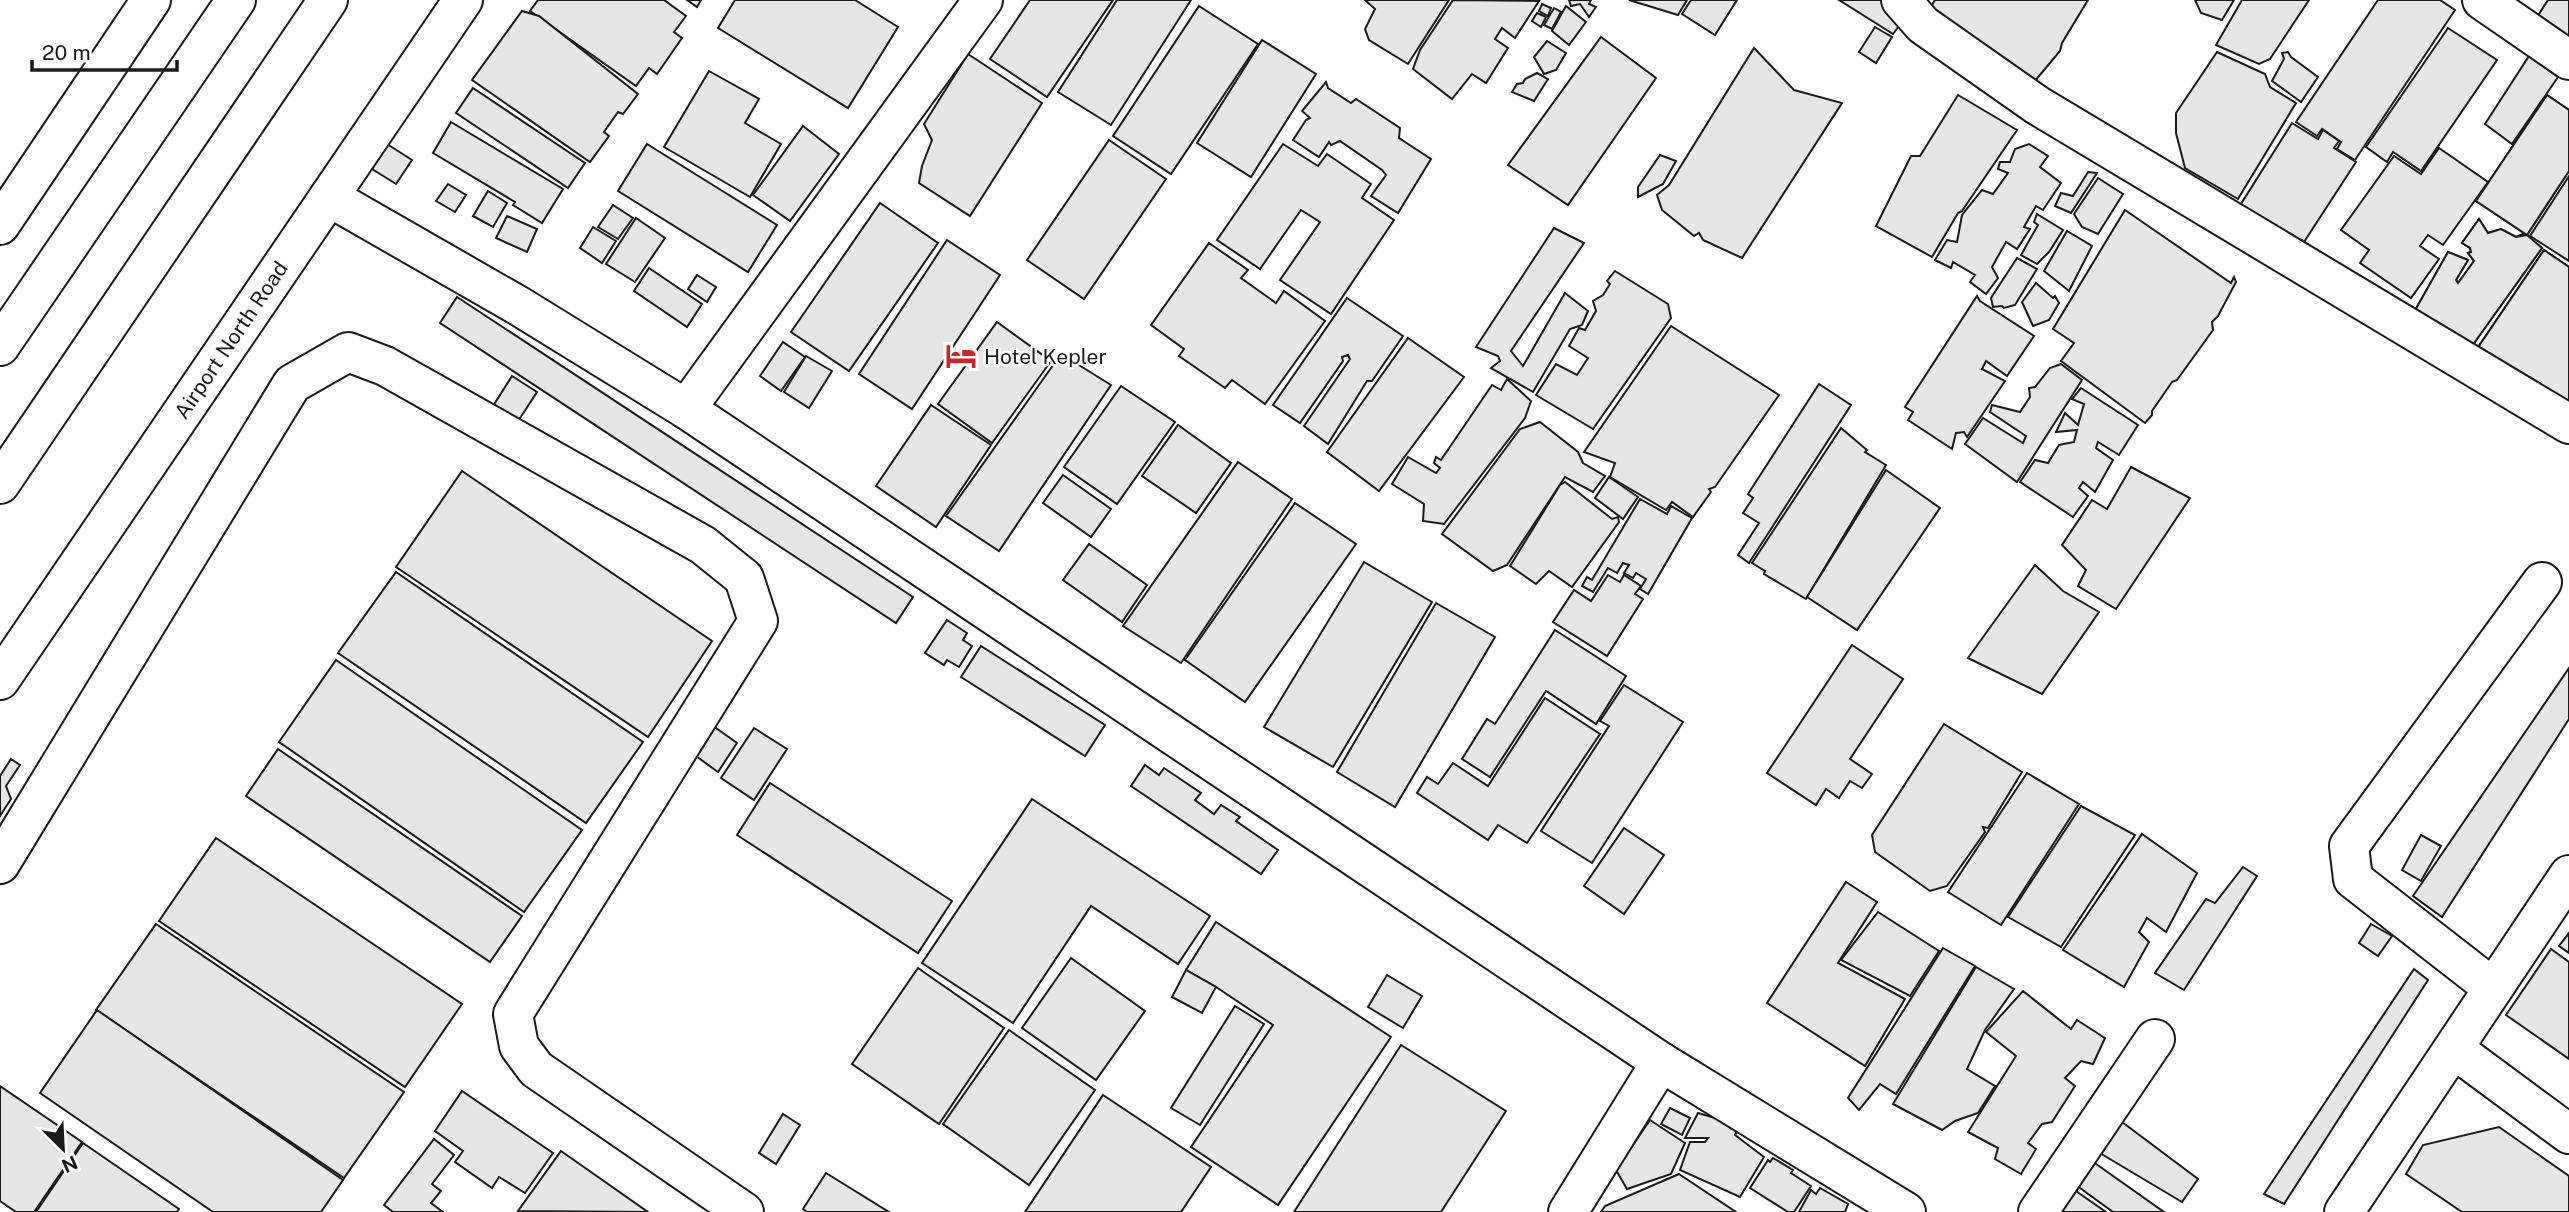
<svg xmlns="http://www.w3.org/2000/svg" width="2569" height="1212" font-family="'Public Sans',sans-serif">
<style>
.building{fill:#e6e6e6;stroke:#1a1a1a;stroke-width:2}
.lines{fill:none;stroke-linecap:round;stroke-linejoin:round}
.minor-casing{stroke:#1a1a1a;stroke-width:42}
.major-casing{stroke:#1a1a1a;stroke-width:42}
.minor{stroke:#fff;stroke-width:38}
.major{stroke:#fff;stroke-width:38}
.labels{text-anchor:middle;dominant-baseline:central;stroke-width:5;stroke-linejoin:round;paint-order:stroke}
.street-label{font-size:21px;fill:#1a1a1a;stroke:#fff}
.poi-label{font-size:21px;fill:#1a1a1a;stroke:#fff;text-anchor:start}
</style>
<rect width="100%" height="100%" fill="#fff"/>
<g class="building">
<polygon points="538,0 664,0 686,16 674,32 682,38 657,74 649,68 636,86 530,11"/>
<polygon points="687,0 701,0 697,7"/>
<polygon points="735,0 855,0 898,27 848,108 718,28"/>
<polygon points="1030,0 1113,0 1047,97 990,59"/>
<polygon points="1117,0 1191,0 1111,125 1058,92"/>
<polygon points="1365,0 1449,0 1408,64 1369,40 1365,29 1375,9"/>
<polygon points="1453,0 1539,1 1515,38 1502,28 1495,39 1508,48 1486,83 1472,74 1452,99 1413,69 1420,50"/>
<polygon points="1569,0 1591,0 1589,4 1596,7 1589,17 1580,4 1571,6"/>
<polygon points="1629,0 1687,0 1678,15"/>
<polygon points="1691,0 1737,0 1715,35 1682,14"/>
<polygon points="1839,0 1893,0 1909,12 1893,34"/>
<polygon points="1935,0 2088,0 2062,43 2060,51 2029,88 1930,8"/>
<polygon points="2195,0 2234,0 2222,20 2201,13"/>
<polygon points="2242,0 2309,0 2270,59 2259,64 2216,45"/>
<polygon points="2378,0 2440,0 2455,10 2355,160 2337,149 2341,142 2322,129 2317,136 2296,122"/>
<polygon points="2548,0 2569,0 2569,58 2528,31"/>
<polygon points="1542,4 1551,8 1548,16 1539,11"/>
<polygon points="1199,6 1258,44 1171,174 1113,136"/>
<polygon points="1566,6 1586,22 1569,45 1552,31"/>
<polygon points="1554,8 1561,12 1552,29 1544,25"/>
<polygon points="522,11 539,16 638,94 623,114 618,112 604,132 609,136 590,162 472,80"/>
<polygon points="1537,13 1546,17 1541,27 1532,21"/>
<polygon points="1875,27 1892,37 1876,63 1859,52"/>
<polygon points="2448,28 2497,60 2421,171 2393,152 2387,162 2366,147"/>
<polygon points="1601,37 1656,78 1568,205 1508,165"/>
<polygon points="1262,40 1316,74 1251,177 1197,143"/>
<polygon points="1547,41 1566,53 1556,70 1544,74 1534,57"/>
<polygon points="1754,48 1794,90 1842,103 1742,258 1703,240 1699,233 1694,236 1662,210 1657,195 1669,185"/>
<polygon points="2217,52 2265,74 2270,87 2296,103 2238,199 2185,168 2176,133 2176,113"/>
<polygon points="2288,52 2291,57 2318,77 2301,102 2272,81 2284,59 2282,53"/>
<polygon points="968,54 1042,103 970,216 919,183 922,166 932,140 924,124"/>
<polygon points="2529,56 2558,77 2512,144 2485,124"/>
<polygon points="709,71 759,99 745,123 781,144 750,197 664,147"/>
<polygon points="1537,73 1548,79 1534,101 1512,92 1517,84 1523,83 1525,79"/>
<polygon points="1326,82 1328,88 1351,103 1356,99 1400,128 1399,138 1431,159 1398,213 1371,196 1386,175 1382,170 1340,141 1331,145 1329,142 1319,157 1293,140 1306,120 1310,118 1302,111"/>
<polygon points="473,88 585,163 568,188 456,113"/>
<polygon points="1958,95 2017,130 1962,211 1958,213 1932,257 1876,226 1911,156 1920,156"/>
<polygon points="2547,95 2569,110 2569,171 2527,235 2476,201"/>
<polygon points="2547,95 2569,110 2569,171 2527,235 2476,201"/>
<polygon points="451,122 563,189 542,223 513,205 515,202 433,153"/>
<polygon points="2292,123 2318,139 2323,130 2339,141 2334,148 2356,162 2304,242 2302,240 2294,253 2234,215"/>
<polygon points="803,126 839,154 790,221 753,195"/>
<polygon points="1109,140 1166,179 1084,299 1027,260"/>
<polygon points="387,144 412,160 396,184 372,169"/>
<polygon points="647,144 777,225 748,272 618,191"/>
<polygon points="1283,144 1318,166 1327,154 1371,184 1362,198 1394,220 1331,314 1280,280 1320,222 1301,210 1260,269 1217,240"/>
<polygon points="2029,144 2048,156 2040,167 2061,183 2043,210 2036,206 2024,227 2030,229 2017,249 2006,242 1992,267 1998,278 1986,294 1970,282 1975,275 1953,262 1951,268 1935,260 1947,240 1957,242 1962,215 1982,190 1993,194 2008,173 1998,169 2000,162 2010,162 2015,149"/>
<polygon points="2439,148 2488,182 2443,245 2428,235 2420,246 2439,259 2411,298 2360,263 2369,250 2341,230 2394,156 2421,174"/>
<polygon points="1660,155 1676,161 1663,184 1638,197 1638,187"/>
<polygon points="2088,172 2097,173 2071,213 2055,206 2061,193 2073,196"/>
<polygon points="2569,176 2569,261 2530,236"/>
<polygon points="2098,178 2123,194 2098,234 2082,227 2074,214"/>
<polygon points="448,184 466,195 455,212 436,201"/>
<polygon points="488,191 507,203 493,227 473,216"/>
<polygon points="880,203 938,243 849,371 791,332"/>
<polygon points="613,205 633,218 618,239 598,227"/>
<polygon points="2125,210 2231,283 2234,277 2236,282 2218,316 2212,322 2213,330 2177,380 2172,382 2152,411 2152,415 2145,423 2061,361 2074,343 2053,329"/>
<polygon points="2037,214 2063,230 2049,252 2037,264 2021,255 2038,225 2034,222"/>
<polygon points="507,216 537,229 527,252 496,238"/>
<polygon points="636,218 665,238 635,282 606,264"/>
<polygon points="2479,219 2488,233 2501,229 2516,237 2523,234 2542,248 2467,353 2409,321 2448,252 2468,260 2456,280 2458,283 2474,261 2468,253 2471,252 2470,248 2462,243"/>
<polygon points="2479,219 2488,233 2501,229 2516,237 2527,235 2542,248 2467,353 2409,321 2448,252 2468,260 2456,280 2458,283 2474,261 2468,253 2471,252 2470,248 2462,243"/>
<polygon points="593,227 616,241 602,263 580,248"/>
<polygon points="1554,228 1584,243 1511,351 1523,366 1565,293 1588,311 1582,325 1570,329 1533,392 1491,368 1500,361 1498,356 1476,347"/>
<polygon points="2067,231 2092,246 2069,291 2044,271"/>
<polygon points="947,240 1000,275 912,409 859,374"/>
<polygon points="1209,243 1248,270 1241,278 1276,303 1284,291 1325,321 1265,404 1232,380 1225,388 1179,356 1184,349 1151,325"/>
<polygon points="2544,250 2569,267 2569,440 2464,368"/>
<polygon points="2544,250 2569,267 2569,440 2464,368"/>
<polygon points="2017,258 2037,269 2015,305 2004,308 2002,306 1993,307 1991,298"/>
<polygon points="649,268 702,304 687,327 634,291"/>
<polygon points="1615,271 1668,304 1671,318 1593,429 1536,395 1556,364 1577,375 1588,358 1569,346 1579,328 1585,330 1596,311 1593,301 1603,295 1610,284 1607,281"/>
<polygon points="697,275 716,287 707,302 688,289"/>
<polygon points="2036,283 2053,298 2055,296 2059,303 2049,320 2033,326 2022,302"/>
<polygon points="1977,296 1980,301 2034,336 2007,376 1986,361 1982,369 2005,381 1967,437 1964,432 1956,433 1952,449 1908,420 1913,412 1905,407"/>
<polygon points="457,297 913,597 896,623 440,323"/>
<polygon points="1347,298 1403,336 1372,381 1367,381 1328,444 1304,426 1350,359 1348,355 1342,357 1343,361 1300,423 1273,405"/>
<polygon points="997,322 1051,361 992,443 938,404"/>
<polygon points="1671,326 1779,395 1715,487 1709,489 1711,492 1693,517 1672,502 1666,510 1610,477 1615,463 1584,452"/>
<polygon points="1408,338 1464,377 1379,491 1327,452"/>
<polygon points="783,342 805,357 781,391 760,376"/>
<polygon points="1061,354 1111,385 999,551 946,516"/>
<polygon points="806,356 832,371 809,408 784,392"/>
<polygon points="2061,364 2082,380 2017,482 1965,444 1983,418 2023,443 2026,436 1990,412 1992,405 2020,412 2030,397 2029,388 2035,387 2050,368"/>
<polygon points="512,376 537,392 513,429 488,414"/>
<polygon points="1507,379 1531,401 1525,418 1444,524 1423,521 1424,504 1392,484 1408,457 1436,473 1440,468 1434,463 1436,457 1441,460 1492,385 1501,390"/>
<polygon points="1819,384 1851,405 1749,563 1738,555 1759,523 1743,513 1753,498 1748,494"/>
<polygon points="1121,386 1175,422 1117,504 1064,467"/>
<polygon points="2081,388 2138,425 2119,455 2098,442 2096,448 2113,460 2095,492 2083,482 2079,488 2088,496 2073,517 2020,482 2035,460 2048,463 2059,445 2074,442 2077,430 2056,432 2065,413 2078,425 2084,404 2072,399"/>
<polygon points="931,405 991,445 936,527 876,486"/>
<polygon points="1540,422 1578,452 1583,463 1605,476 1593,492 1565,477 1507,565 1493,571 1442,534 1520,429"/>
<polygon points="1178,425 1231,463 1196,513 1142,476"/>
<polygon points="1841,428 1867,450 1865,452 1886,465 1806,599 1764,574 1765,571 1752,563"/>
<polygon points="1238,462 1292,499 1181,663 1123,626"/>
<polygon points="2131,467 2190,498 2116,609 2078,586 2086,570 2062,545 2092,500 2107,509"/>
<polygon points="1886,470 1940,508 1857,630 1807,597"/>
<polygon points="462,471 712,641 648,737 396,567"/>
<polygon points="1063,475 1111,509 1091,537 1043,503"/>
<polygon points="1609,477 1638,497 1623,519 1595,498"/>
<polygon points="1565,482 1612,519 1618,517 1619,522 1572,587 1549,571 1536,584 1510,566 1560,485"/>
<polygon points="1640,499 1667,514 1671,506 1692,518 1648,594 1640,589 1646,579 1636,573 1633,578 1624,573 1629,565 1623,563 1617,573 1608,568 1593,592 1582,586 1587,577 1592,580"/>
<polygon points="1295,503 1356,544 1245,702 1185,660"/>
<polygon points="1089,544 1147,585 1122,622 1063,580"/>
<polygon points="1364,562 1432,602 1333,767 1264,727"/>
<polygon points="2035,565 2063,591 2099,612 2042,694 1968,658"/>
<polygon points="396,572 643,742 586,823 338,653"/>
<polygon points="1608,575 1620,582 1624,575 1641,586 1635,594 1643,599 1607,656 1553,622 1574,590 1591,601"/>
<polygon points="1436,603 1495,637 1395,807 1337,772"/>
<polygon points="947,620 967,633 963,640 972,646 959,667 947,660 944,665 925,653"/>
<polygon points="1555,630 1626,676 1596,724 1546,691 1490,777 1462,759 1487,719 1495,724"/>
<polygon points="1852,645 1903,679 1850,759 1872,774 1862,788 1850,781 1839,798 1826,789 1816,805 1767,773"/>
<polygon points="981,646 1105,725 1085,756 961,677"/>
<polygon points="336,660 582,830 524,912 279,742"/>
<polygon points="2569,668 2569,719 2442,917 2413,896"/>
<polygon points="1624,685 1683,722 1592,863 1541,831 1609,726 1600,721"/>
<polygon points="1545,698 1600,734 1527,843 1498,825 1488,840 1417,793 1427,777 1438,784 1453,763 1488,786"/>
<polygon points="709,723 737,743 718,772 689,751"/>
<polygon points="1944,724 2022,772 1988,828 1983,827 1985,832 1947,886 1930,891 1875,852 1872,835"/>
<polygon points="754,728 787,749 754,800 721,778"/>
<polygon points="278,749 522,916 490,962 246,796"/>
<polygon points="11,759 20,765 6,786 11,799 0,816 0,776"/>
<polygon points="1145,765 1159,775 1164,768 1201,793 1195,800 1214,814 1221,805 1240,817 1236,821 1278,850 1261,874 1131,786"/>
<polygon points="2027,773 2079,804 2001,925 1948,892"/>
<polygon points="770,783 952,901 918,953 737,835"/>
<polygon points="1032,799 1210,916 1178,964 1091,906 1013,1023 922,963"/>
<polygon points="2081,806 2135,835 2061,947 2008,917"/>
<polygon points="1624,828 1664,855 1624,914 1584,886"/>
<polygon points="2142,834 2197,873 2166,932 2147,918 2139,932 2149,942 2124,987 2063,950"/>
<polygon points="2421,835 2441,846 2421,881 2402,870"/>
<polygon points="216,838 462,1004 405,1087 159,921"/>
<polygon points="2243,867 2257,876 2184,990 2155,973 2206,899 2215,903"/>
<polygon points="1846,882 1877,902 1838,963 1905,999 1865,1066 1767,1003"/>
<polygon points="1878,912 1939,951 1910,996 1841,960"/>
<polygon points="1216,922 1391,1037 1278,1205 1191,1147 1273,1025 1216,987 1186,970"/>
<polygon points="156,924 404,1092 344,1178 96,1010"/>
<polygon points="2371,924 2392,936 2378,956 2359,943"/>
<polygon points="2569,933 2569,953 2559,946"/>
<polygon points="1943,948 1975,966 1896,1094 1880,1084 1859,1110 1848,1098"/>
<polygon points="2551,949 2569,962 2569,1059 2506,1015"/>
<polygon points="1071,958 1145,1011 1096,1080 1022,1028"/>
<polygon points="1976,967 2014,989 1985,1030 1967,1069 1995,1086 1978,1113 1955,1121 1942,1130 1893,1104"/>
<polygon points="918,968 1004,1028 939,1124 852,1064"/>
<polygon points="2414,969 2428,980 2284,1204 2264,1194"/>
<polygon points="1186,970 1216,987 1202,1013 1172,997"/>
<polygon points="1387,975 1422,996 1403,1028 1368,1007"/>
<polygon points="2023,991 2071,1029 2077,1020 2105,1038 2093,1064 2081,1061 2065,1078 2075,1086 2052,1122 2042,1124 2028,1143 2036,1149 2021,1174 1995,1159 1998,1148 1968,1132 2016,1056 1986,1032"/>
<polygon points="1235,1006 1264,1024 1200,1125 1171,1108"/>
<polygon points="97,1010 343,1180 321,1212 213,1212 40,1093"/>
<polygon points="1009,1030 1095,1090 1029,1185 943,1124"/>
<polygon points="1401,1045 1506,1111 1441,1212 1294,1212"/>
<polygon points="0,1086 82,1142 34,1212 16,1212 0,1201"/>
<polygon points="462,1091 553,1153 525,1193 499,1177 492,1188 455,1162 463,1151 435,1131"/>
<polygon points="1103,1095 1211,1167 1181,1212 1025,1212"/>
<polygon points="1670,1108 1690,1118 1682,1135 1661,1124"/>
<polygon points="1698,1113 1715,1118 1731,1113 1737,1131 1735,1135 1764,1157 1740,1197 1680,1170 1690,1142 1705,1142 1708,1138 1685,1138"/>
<polygon points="2110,1113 2198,1179 2182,1202 2088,1146"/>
<polygon points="783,1114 800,1125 776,1164 759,1153"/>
<polygon points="1650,1120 1685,1143 1671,1174 1627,1189 1616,1170"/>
<polygon points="2499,1127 2569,1176 2569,1212 2462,1212 2406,1174 2423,1145"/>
<polygon points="434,1139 454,1155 432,1184 441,1191 431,1203 443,1212 393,1212 384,1205"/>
<polygon points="83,1143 179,1209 177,1212 36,1212"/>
<polygon points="561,1151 648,1212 518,1211"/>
<polygon points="2082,1154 2164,1212 2113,1212 2065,1177"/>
<polygon points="1773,1158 1793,1170 1791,1173 1811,1186 1794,1212 1788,1212 1750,1188 1768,1160 1770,1162"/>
<polygon points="826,1173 889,1212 807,1212 803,1209"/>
<polygon points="1679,1174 1736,1212 1601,1212 1605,1206"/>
<polygon points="2063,1182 2106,1212 2043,1212"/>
<polygon points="1820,1188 1848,1204 1845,1212 1799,1212 1811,1190 1816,1194"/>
</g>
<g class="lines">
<g class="minor-casing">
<g id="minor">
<polyline points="1901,0 1923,25 2037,105 2569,424"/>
<polyline points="2482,0 2569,60"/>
<polyline points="329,197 519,306 686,409 1661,1062 1906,1212"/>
<polyline points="686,409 983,0"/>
<polyline points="0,864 292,384 348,352 385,366 703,545 744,578 758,621 513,1014 519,1046 536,1069 744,1212"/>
<polyline points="2493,988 2353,879 2349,846 2542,582"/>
<polyline points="2454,1049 2569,1134"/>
<polyline points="1568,1212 1661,1062"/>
<polyline points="2038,1212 2155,1039"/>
<polyline points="2344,1212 2569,875"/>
</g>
</g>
<g class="major-casing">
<g id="major">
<polyline points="0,225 151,0"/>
<polyline points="0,346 236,0"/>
<polyline points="0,484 328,0"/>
<polyline points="0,680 463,0"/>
</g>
</g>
<use href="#minor" class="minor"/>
<use href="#major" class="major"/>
</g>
<defs>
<g id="hotel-bare" transform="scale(2.415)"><path d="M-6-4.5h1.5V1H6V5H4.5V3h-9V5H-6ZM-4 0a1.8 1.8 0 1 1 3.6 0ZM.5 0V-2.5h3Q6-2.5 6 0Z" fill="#c62828" stroke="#fff" stroke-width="2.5" paint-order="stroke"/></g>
</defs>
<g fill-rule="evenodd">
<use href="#hotel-bare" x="961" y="356"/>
</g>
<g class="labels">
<g class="street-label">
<text transform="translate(231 340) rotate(-56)">Airport North Road</text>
</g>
<g class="poi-label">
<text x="984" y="356">Hotel Kepler</text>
</g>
</g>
<g transform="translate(63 1149) rotate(156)" stroke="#ffffff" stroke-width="5" paint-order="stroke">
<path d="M0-5L12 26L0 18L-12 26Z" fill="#1a1a1a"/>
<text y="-10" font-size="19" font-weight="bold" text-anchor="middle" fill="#1a1a1a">N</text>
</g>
<path d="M32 60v10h145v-10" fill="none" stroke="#1a1a1a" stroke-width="3.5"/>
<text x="42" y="60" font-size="21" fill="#1a1a1a" stroke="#ffffff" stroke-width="5" paint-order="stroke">20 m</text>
</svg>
